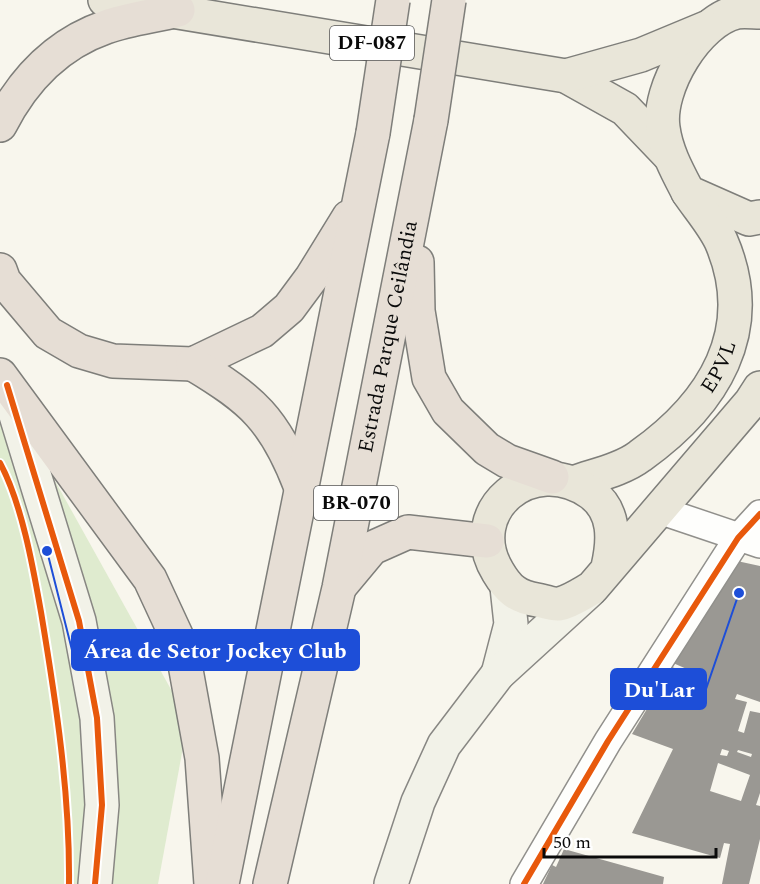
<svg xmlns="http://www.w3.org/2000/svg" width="760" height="884" font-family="Spectral,serif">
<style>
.grass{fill:#dfebcf}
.building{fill:#9a9893;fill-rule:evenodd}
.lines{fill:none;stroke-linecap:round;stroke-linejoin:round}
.street-casing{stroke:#91908c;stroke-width:30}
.secondary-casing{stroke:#888783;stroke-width:36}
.primary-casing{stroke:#7e7e7a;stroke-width:36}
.highway-casing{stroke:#7e7e7a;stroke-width:36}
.street{stroke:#fefefc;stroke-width:27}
.secondary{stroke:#f2f2e8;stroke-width:33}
.primary{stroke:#e9e6d9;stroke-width:33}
.highway{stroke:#e6ded5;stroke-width:33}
.highway-bridge-casing{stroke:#7e7e7a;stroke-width:36;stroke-linecap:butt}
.highway-bridge{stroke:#e6ded5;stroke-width:33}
.cycleway-casing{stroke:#fff;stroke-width:10}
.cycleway{stroke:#e8590c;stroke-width:6}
.labels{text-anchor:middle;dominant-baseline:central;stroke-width:6;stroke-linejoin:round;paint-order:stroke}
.shield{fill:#fff;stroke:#545454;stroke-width:1.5}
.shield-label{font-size:20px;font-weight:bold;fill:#0a0a0a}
.street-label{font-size:21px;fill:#0a0a0a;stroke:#fff}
.leader{fill:none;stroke:#1d4ed8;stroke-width:2}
.callout-dot{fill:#1d4ed8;stroke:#fff;stroke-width:2}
.callout{fill:#1d4ed8;stroke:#1d4ed8;stroke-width:2}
.callout-label{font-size:22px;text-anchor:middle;font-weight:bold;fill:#fff}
</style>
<rect width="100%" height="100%" fill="#f8f6ed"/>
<polygon class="grass" points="0,382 188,720 158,884 0,884"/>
<g class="building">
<path d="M737,561L760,566V702L737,694L735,699L747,702L738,731L744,733L750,711L760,713V793L756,805L760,806V839L749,884H722L730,844L724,843L720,858L632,833L673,749L632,734L672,667L695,676L696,673L673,663ZM722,749L729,751L727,756L720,755ZM738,750L752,754L751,757L737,752ZM718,763L750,775L741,801L710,791Z"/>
<polygon points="564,849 664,877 663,884 543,884 552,865 556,867"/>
</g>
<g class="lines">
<g class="street-casing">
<g id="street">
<polyline points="659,510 760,544"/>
<polyline points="524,884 608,741 738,538 760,514"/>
</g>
</g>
<g class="secondary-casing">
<g id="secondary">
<polyline points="7,386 79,621 97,718 102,805 95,884"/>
<polyline points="498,674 511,624 507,587"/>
<polyline points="391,884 418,802 444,745 498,674 589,591"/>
</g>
</g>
<g class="primary-casing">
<g id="primary">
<polyline points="105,0 566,76 625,109 669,155"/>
<path d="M760,12C753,12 744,11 737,12C697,21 657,88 663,128C666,151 677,171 688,192L749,219L760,217"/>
<polyline points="566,76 641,55 706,28"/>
<path id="s1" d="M576,482C596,475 623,469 640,456C713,404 760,331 721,241C713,224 698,207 688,192"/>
<path d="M608,567C614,541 616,511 591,493C532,451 461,511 498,572C508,589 517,597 537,600C543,601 553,605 559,604C570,602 583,593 592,588L751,402L760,388"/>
</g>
</g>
<g class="highway-casing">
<g id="highway">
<path d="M0,125C23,80 57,44 106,27C128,19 154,16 178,10"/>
<polyline points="417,262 418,311 429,378 448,411 487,449 507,461 552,477"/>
<polyline points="0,270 4,281 48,333 79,351 113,361 193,364 262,331 289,308 312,277 349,217"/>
<path d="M193,364C252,399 275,420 300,485"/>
<polyline points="0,375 150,579 182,648 202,758 211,884"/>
<polyline points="342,584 372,548 408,532 487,541"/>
<polyline points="222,884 373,133"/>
<path id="s2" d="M270,884L339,588L431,120"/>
</g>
</g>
<use href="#street" class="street"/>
<use href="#secondary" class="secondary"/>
<use href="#primary" class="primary"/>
<use href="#highway" class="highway"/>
<g class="highway-bridge-casing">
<g id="highway-bridge">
<polyline points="431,120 449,0"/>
<polyline points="373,133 393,0"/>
</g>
</g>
<use href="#highway-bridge" class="highway-bridge"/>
<g class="cycleway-casing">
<g id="cycleway">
<polyline points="7,385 79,621 97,718 102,805 95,884"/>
<path d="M0,463C22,504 33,567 41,612C56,702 70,793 69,884"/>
<polyline points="524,884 608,741 738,538 760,514"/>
</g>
</g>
<use href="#cycleway" class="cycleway"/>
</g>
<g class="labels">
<g class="shield">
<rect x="330" y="26" width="84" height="34" rx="4.5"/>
<rect x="314" y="486" width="84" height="34" rx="4.5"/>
</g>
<g class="shield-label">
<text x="372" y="43">DF-087</text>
<text x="356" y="503">BR-070</text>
</g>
<g class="street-label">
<text stroke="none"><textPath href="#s2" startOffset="560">Estrada Parque Ceilândia</textPath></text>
<text stroke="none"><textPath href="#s1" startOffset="190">EPVL</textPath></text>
</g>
</g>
<path class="leader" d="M47 551L72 650M739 593L706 689"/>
<g class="callout-dot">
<circle cx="47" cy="551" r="6"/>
<circle cx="739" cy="593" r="6"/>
</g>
<g class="callout">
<rect x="72" y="630" width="287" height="40" rx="6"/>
<rect x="611" y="669" width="95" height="40" rx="6"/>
</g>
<g class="callout-label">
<text x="215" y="658">Área de Setor Jockey Club</text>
<text x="659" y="697">Du'Lar</text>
</g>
<path d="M544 848v9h172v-9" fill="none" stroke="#0a0a0a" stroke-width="3"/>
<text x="553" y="848" font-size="18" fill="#0a0a0a" stroke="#ffffff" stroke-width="4.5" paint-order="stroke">50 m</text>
</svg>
